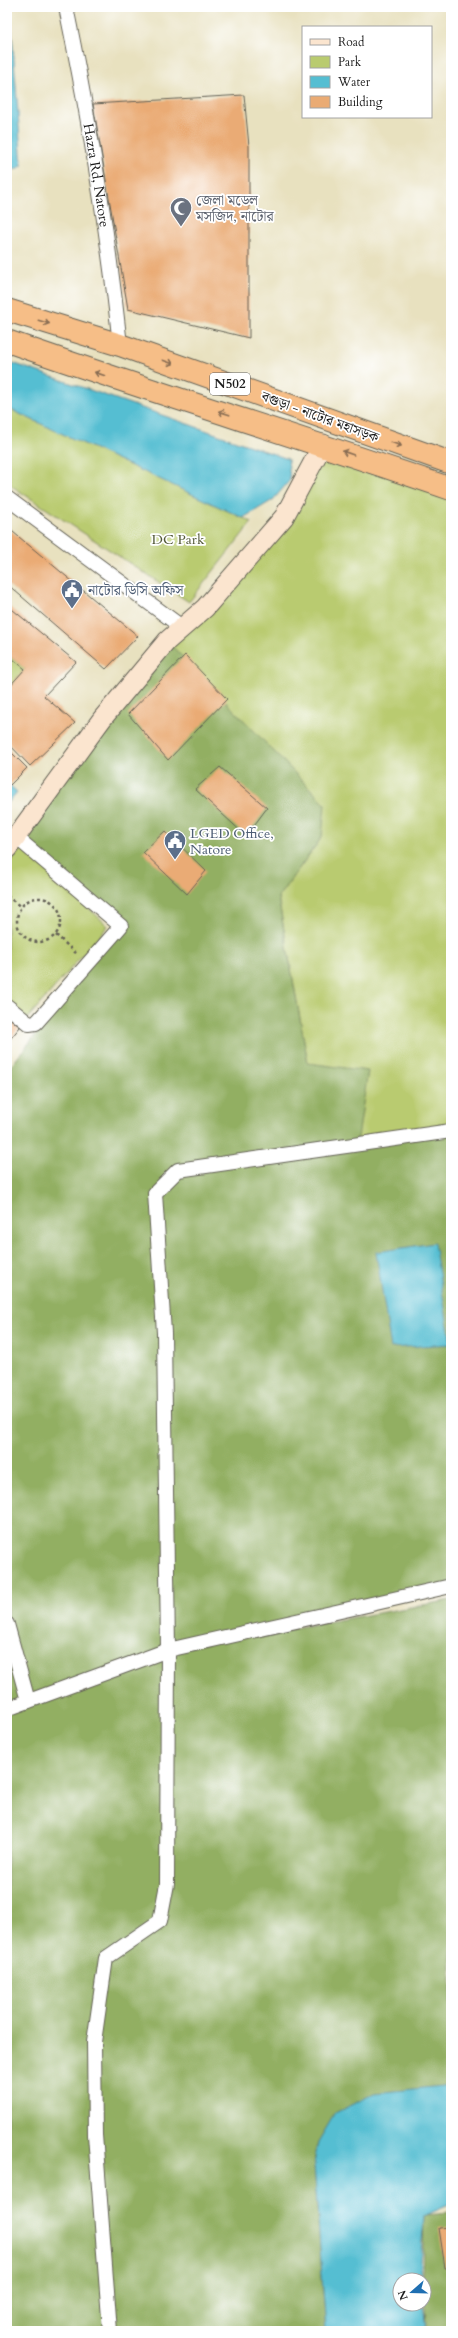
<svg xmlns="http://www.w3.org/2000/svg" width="458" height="2338" font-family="Cardo,'Noto Serif Bengali',serif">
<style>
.green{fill:#b9cb6f;stroke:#6a7446}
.forest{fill:#92af62;stroke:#57663f}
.water{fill:#55bed2;stroke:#386d77}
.building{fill:#eaab74}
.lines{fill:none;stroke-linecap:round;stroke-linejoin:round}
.street-casing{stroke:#636155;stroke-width:16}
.secondary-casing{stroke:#636155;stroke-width:21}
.highway-casing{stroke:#636155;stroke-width:24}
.path{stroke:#636155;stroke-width:2.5;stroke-dasharray:3 3;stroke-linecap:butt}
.street{stroke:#fff;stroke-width:14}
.secondary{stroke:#fbe5cf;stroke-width:19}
.highway{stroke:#f6be87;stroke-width:22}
.oneway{stroke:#896d52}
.labels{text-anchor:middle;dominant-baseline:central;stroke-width:3.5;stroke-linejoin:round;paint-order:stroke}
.shield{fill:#fff;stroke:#606060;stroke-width:1}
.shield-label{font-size:13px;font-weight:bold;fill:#1c1c1c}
.street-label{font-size:14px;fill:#1c1c1c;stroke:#fff}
.worship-label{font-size:14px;fill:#5b616d;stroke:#fff;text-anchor:start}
.park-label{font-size:14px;fill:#535939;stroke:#fff}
.service-label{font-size:14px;fill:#4e5e75;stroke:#fff;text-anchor:start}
</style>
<rect width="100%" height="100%" fill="#fff"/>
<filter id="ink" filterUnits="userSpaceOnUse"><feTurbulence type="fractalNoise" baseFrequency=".025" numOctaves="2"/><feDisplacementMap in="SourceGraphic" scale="8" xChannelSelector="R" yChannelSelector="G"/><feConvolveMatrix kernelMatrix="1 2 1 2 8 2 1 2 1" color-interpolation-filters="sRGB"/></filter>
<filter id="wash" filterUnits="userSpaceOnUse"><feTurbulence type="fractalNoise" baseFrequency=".012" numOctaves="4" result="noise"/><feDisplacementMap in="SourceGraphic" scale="16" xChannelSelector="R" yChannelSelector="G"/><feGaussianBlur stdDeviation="0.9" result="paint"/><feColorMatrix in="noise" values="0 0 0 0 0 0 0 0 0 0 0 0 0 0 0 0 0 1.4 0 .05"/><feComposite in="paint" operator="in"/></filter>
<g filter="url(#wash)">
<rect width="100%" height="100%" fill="#e8e1bf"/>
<g class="green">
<polygon points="7,408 252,522 189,602 7,483"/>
<polygon points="323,444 451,489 451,1131 357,1144 308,1063 278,897 322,837 167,641 284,517"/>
<polygon points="7,654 25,669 7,689"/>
<polygon points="23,847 108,926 26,1020 7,1003 7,866"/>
</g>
<g class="forest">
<polygon points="167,641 325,804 322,837 278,897 308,1063 368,1071 357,1144 451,1131 451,1586 181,1648 451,1600 451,2106 318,2142 314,2164 326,2331 7,2331 7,1071 121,926 16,837"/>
<polygon points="451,2213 451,2331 426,2331 424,2280 422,2280 424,2215"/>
</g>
<g class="water">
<polygon points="8,7 12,33 22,166 7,173"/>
<polygon points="7,361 288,459 290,480 273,500 243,518 7,408"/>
<polygon points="7,783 17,792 7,804"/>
<polygon points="434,1243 451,1344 391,1348 376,1252"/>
<polygon points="451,2085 451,2204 424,2216 420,2264 421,2280 400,2280 400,2304 423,2304 426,2331 326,2331 314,2164 318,2142 335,2113 375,2093"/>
</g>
<g id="blocks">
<g class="building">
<polygon points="244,95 249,146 249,338 128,309 93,104"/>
<polygon points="7,527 138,636 106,669 7,584"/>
<polygon points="7,605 76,662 44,696 75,723 30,766 7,742 7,689 25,669 7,654"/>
<polygon points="185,655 227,699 168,760 128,714"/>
<polygon points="7,748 27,768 10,785 7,783"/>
<polygon points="220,767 267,808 246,836 195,789"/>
<polygon points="165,831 206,871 187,894 143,852"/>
<polygon points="7,1016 20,1027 7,1043"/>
<polygon points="451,2227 451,2268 445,2268 439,2228"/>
</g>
</g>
</g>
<g filter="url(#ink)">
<use href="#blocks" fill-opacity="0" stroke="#636155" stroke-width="1"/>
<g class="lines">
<g class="street-casing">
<g id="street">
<path id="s1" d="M66,7C89,119 108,231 120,345"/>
<polyline points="7,498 183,628"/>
<polyline points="7,1006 29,1024 36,1023 121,926 16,837"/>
<polyline points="7,1624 28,1701"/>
<polyline points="7,1709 168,1650 451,1586"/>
<polyline points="110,2331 95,2135 94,2042 106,1958 160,1921 167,1884 168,1650 164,1333 155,1193 178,1170 451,1131"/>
</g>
</g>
<g class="secondary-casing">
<polyline id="secondary" points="7,849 102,719 167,641 205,608 284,517 323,444"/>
</g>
<g class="highway-casing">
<g id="highway">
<polyline points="7,310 120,345 451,463"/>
<path d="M7,341C154,393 304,438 451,489"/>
</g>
</g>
<g class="path">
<polyline points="7,896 21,907"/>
<circle cx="39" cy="920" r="22"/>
<polyline points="56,935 77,954"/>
</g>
<use href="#street" class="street"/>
<use href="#secondary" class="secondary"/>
<use href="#highway" class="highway"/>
</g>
<defs><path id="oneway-shaft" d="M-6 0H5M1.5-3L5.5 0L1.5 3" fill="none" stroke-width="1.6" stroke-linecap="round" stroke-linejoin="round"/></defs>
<g class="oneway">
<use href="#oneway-shaft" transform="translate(44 322) rotate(17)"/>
<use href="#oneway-shaft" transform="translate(168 362) rotate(20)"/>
<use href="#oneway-shaft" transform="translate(100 374) rotate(-161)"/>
<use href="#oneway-shaft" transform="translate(224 413) rotate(-162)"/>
<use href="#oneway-shaft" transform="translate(396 444) rotate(20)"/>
<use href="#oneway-shaft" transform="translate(348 453) rotate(-161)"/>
</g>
</g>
<defs>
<g id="mosque-pin" transform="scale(1.15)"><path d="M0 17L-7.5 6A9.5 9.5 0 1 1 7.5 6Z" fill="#6b7280" stroke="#fff"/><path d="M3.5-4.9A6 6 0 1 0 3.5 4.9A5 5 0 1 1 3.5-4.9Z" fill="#fff"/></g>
<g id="civic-pin" transform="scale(1.15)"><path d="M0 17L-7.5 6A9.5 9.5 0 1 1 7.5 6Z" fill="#5c6f8a" stroke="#fff"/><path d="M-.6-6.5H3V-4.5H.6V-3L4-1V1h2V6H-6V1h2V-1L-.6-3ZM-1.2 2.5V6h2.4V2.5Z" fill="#fff"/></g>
</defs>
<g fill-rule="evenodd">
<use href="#mosque-pin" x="181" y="208"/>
<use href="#civic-pin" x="72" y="590"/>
<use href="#civic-pin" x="175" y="841"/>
</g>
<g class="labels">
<rect class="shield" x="210" y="373" width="40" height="22" rx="3"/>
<g class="shield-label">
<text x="230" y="384">N502</text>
</g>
<g class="street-label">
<text stroke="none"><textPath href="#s1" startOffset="171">Hazra Rd, Natore</textPath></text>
<text transform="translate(320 417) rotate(20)">বগুড়া - নাটোর মহাসড়ক</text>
</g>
<g class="worship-label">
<text x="196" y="200">জেলা মডেল<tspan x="196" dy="16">মসজিদ, নাটোর</tspan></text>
</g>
<g class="park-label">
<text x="178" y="539">DC Park</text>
</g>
<g class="service-label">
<text x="88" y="590">নাটোর ডিসি অফিস</text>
<text x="190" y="833">LGED Office,<tspan x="190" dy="16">Natore</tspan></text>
</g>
</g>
<rect width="458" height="2338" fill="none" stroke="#fff" stroke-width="24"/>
<rect x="302" y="26" width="130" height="92" fill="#ffffff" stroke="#a4a4a4"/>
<rect x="310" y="39" width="20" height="6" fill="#fbe5cf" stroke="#a4a4a4"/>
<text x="338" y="46" font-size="12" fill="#1c1c1c">Road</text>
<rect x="310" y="56" width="20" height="12" fill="#b9cb6f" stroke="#a4a4a4"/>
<text x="338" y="66" font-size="12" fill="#1c1c1c">Park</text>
<rect x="310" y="76" width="20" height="12" fill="#55bed2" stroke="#a4a4a4"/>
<text x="338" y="86" font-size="12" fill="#1c1c1c">Water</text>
<rect x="310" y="96" width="20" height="12" fill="#eaab74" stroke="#a4a4a4"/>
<text x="338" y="106" font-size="12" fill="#1c1c1c">Building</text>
<g transform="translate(412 2292) rotate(250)"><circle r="19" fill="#ffffff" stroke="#a4a4a4"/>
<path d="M0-3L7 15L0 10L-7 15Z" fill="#1f6fb2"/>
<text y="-6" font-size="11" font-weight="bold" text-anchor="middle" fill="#1c1c1c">N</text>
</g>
</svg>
